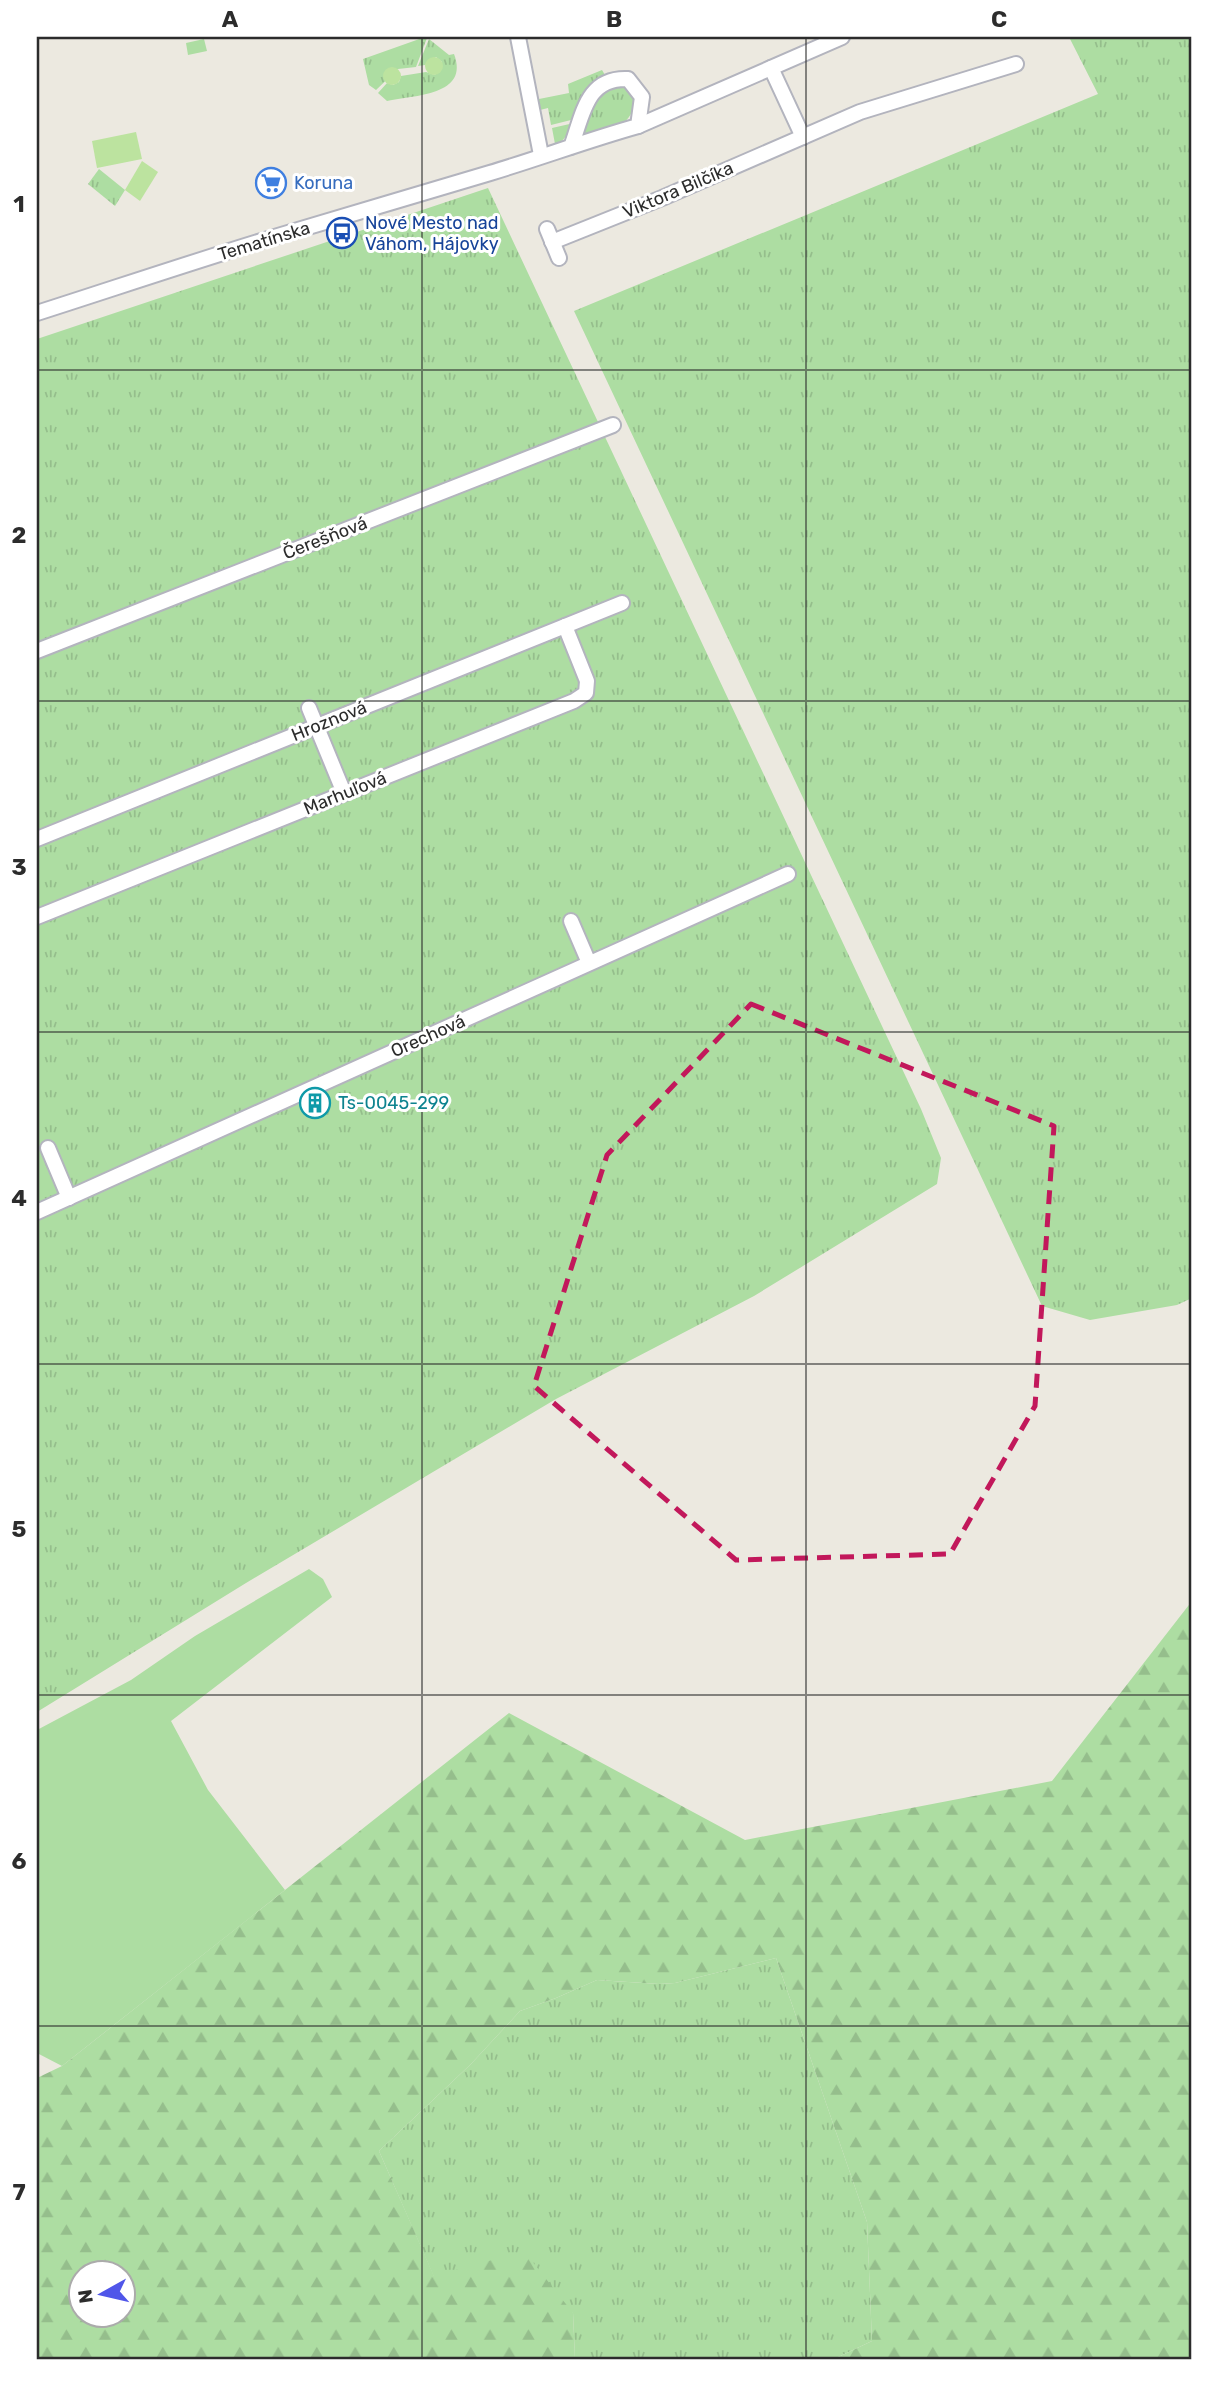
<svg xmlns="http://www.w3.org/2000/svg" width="1229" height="2396" font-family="Rubik,sans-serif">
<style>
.grass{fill:url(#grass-tufts)}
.forest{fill:url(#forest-firs);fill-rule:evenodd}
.garden{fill:#addda2}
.pitch{fill:#bce39f}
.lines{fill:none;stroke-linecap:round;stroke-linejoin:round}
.minor-casing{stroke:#b3b4be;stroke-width:18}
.minor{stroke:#fff;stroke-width:14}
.marked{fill:none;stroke:#c2185b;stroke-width:5;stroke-dasharray:14 9;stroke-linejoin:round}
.grid{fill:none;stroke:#2c2c2c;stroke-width:2;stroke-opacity:0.55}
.labels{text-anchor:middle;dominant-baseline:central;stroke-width:6;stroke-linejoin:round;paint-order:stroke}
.shop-label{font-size:18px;fill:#366cbe;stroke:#fff;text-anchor:start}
.street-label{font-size:18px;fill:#2c2c2c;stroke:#fff}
.transit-label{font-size:18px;fill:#164399;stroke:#fff;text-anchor:start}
.culture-label{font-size:18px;fill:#0d838f;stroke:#fff;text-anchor:start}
.neatline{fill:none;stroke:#2c2c2c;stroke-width:2.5}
.grid-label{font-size:23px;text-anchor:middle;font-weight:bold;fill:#2c2c2c}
</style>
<defs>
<pattern id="grass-tufts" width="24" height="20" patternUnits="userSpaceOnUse" patternTransform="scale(1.75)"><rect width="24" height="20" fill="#addda2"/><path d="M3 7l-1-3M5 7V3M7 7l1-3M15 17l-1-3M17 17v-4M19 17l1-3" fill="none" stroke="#95be8c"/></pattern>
<pattern id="forest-firs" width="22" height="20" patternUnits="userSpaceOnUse" patternTransform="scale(1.75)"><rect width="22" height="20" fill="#addda2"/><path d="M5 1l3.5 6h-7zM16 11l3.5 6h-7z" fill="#95be8c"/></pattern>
</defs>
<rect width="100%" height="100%" fill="#ece9e0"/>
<g class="grass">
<polygon points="425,37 427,38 416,67 398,69 376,90 369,85 363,59"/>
<polygon points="1069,37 1192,37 1192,1298 1177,1305 1090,1320 1042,1306 574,311 1098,94"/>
<polygon points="204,39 207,51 188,55 186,43"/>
<path d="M429,39L449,55L454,54C470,96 414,95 387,101L378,93L387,83L393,85L399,82L401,76L426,72L435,75L442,62L436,57L425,65L418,66Z"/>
<path d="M602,70L605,75C588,86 583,102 575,119L551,125L548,108L536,111L534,100L569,93L568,84Z"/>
<path d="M616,84L628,88L635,98C633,127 613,128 589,137L582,133L589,111L600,90Z"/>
<path d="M574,123C568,136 560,146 546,148V146L555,144L552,128Z"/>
<polygon points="99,169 125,190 115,206 88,184"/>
<polygon points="488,188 921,1109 941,1158 937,1184 754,1296 556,1399 246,1583 37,1712 37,339"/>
<polygon points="776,1958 867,2222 872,2341 834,2359 575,2359 573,2313 434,2277 379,2151 471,2064 520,2011 556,1998 597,1980 659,1984 675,1983"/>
</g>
<path class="forest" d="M1192,1601V2359H834L872,2341L867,2222L776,1958L675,1983L659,1984L597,1980L556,1998L520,2011L471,2064L379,2151L434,2276L524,2251L573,2313L575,2359H37V2078L62,2066L509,1713L745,1840L1052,1781ZM80,2274H122V2316H80Z"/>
<polygon class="garden" points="309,1569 323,1579 332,1597 171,1721 208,1790 285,1890 62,2066 37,2053 37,1730 131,1680 195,1636"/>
<g class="pitch">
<circle cx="434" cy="66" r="9"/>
<circle cx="392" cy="76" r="9"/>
<polygon points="136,132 142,159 97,168 92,141"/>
<polygon points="142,161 158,172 140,201 125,190"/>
</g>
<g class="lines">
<g class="minor-casing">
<g id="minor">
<polyline points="518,37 541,155"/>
<polyline points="771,68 803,137"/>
<polyline points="638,126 842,37"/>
<polyline points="547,229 559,258"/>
<polyline points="552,242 662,198 860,112 1016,64"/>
<path d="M37,313C115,288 192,262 271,238C344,216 417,195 490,173C540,158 588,140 638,126L642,97L628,79C586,77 583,115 571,147"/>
<polyline points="37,651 613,425"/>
<polyline points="309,708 344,793"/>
<polyline points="37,839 622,603"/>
<polyline points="37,917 574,701 586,693 587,681 565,626"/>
<polyline points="571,921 589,963"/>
<polyline points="48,1148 69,1198"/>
<polyline points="37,1212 788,874"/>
</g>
</g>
<use href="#minor" class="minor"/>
</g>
<path class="marked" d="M751,1004L1054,1126L1035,1406L950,1554L736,1560L534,1386L607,1155Z"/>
<path class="grid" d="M422,37V2359M806,37V2359M37,370H1192M37,701H1192M37,1032H1192M37,1364H1192M37,1695H1192M37,2026H1192"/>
<defs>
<g id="supermarket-ring" transform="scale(1.575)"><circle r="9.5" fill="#fff" stroke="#3f7fe0" stroke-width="1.5"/><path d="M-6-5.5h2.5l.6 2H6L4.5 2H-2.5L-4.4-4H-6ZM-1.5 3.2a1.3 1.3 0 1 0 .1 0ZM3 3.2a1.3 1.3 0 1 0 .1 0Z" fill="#3f7fe0"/></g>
<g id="bus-ring" transform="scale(1.575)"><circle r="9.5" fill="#fff" stroke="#1a4fb4" stroke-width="1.5"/><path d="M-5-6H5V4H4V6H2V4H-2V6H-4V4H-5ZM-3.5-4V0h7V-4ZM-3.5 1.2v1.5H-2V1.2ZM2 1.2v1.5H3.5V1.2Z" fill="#1a4fb4"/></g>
<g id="building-ring" transform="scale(1.575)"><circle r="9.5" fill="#fff" stroke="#0f9aa8" stroke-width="1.5"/><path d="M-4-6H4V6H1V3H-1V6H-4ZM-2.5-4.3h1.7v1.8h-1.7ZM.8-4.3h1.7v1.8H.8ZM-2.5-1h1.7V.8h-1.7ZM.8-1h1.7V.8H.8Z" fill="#0f9aa8"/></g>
</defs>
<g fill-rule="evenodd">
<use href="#supermarket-ring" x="271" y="183"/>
<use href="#bus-ring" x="342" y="233"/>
<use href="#building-ring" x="315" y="1103"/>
</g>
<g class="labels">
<g class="shop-label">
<text x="294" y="183">Koruna</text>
</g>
<g class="street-label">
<text transform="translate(678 190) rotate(-23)">Viktora Bilčíka</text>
<text transform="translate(264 241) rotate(-17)">Tematínska</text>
<text transform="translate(325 538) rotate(-21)">Čerešňová</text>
<text transform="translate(329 721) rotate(-22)">Hroznová</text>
<text transform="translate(345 793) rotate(-22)">Marhuľová</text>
<text transform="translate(428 1036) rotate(-24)">Orechová</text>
</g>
<g class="transit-label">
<text x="365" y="223">Nové Mesto nad<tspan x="365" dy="21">Váhom, Hájovky</tspan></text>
</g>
<g class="culture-label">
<text x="338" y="1103">Ts-0045-299</text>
</g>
</g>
<rect width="1229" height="2396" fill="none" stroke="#ffffff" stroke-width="77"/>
<g transform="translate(102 2294) rotate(262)"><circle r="33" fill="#ffffff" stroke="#ababab" stroke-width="2"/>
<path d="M0-5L12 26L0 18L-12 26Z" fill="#5056e9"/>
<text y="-10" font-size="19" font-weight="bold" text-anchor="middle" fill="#2c2c2c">N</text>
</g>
<rect x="38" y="38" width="1152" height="2320" class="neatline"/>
<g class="grid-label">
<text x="230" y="27">A</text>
<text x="614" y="27">B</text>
<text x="999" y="27">C</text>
<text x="19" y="212">1</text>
<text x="19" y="543">2</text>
<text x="19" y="875">3</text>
<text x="19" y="1206">4</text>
<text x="19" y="1537">5</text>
<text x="19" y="1869">6</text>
<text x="19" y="2200">7</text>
</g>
</svg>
